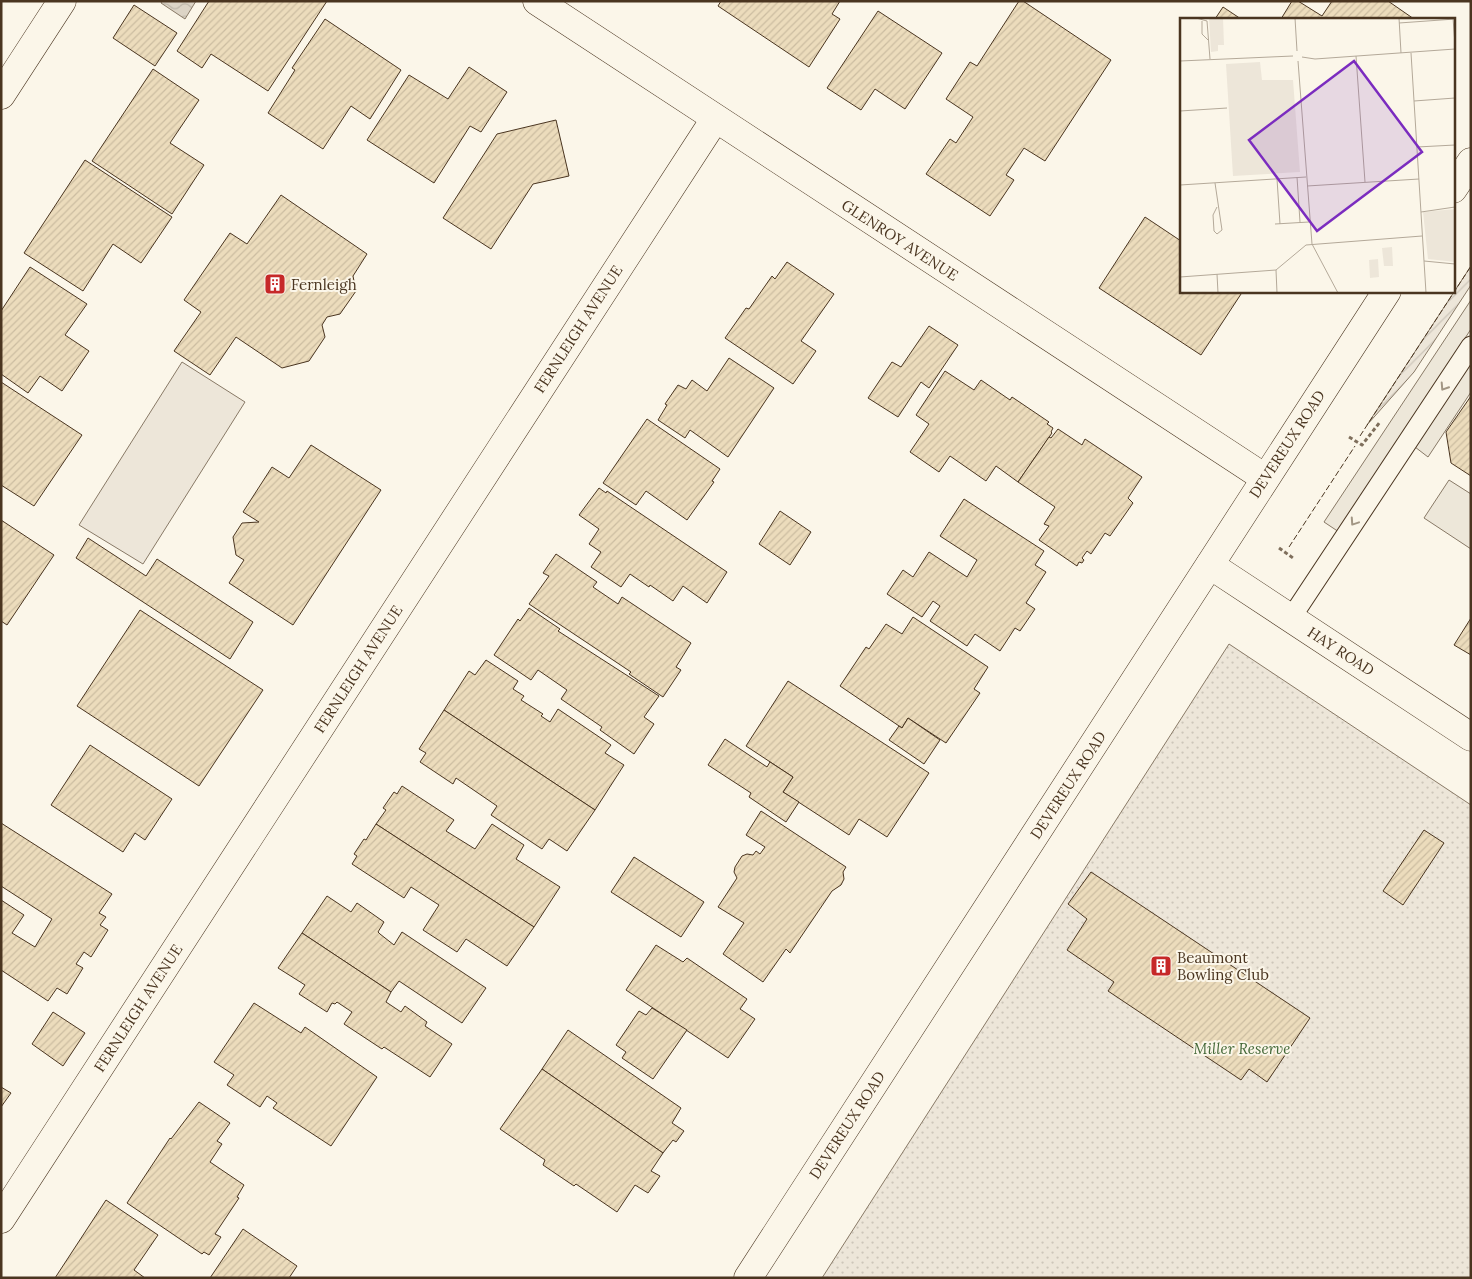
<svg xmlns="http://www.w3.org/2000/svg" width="1472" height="1279" font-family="Lora,serif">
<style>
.grass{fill:#ede6d9;stroke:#887966}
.park{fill:url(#park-dots);stroke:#887966}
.garden{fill:url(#garden-furrows);stroke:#887966}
.parking{fill:#ede7d9;stroke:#887966}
.water{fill:url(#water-waves);stroke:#887966}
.building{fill:url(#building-hatch);stroke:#4a3520}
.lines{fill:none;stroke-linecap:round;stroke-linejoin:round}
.service-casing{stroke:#4a3520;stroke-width:21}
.minor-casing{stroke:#4a3520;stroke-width:29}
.tertiary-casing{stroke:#4a3520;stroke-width:29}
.path{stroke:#7f6f5c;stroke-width:3;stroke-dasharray:4 2.5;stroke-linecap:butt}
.service{stroke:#fbf6e9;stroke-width:19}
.minor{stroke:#fbf6e9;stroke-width:28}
.tertiary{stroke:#fbf6e9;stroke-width:28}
.fence{stroke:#4a3520;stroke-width:1;stroke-dasharray:6 2.5;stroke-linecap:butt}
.oneway{stroke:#a29684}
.labels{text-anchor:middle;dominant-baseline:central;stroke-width:4;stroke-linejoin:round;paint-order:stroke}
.street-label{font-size:15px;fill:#4a3520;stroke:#fbf6e9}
.poi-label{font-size:15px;fill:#4a3520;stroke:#fbf6e9;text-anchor:start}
.park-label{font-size:15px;font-style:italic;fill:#436837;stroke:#fbf6e9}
.inset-road{fill:none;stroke:#b4a999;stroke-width:1}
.view{fill:#7b2cbf;fill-opacity:0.15;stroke:#7b2cbf;stroke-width:2.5}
.inset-edge{fill:none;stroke:#4a3520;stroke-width:2.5}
</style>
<defs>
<pattern id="park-dots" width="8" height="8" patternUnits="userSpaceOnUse" patternTransform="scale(1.25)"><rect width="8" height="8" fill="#ede6d9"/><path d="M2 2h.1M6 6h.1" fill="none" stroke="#cdc6ba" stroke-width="1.8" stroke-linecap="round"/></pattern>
<pattern id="garden-furrows" width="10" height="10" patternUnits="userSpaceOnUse" patternTransform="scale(1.25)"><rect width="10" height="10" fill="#ede6d9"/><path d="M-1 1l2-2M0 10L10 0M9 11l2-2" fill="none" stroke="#cdc6ba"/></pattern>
<pattern id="water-waves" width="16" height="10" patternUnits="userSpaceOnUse" patternTransform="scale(1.25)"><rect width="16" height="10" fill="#dcd4c6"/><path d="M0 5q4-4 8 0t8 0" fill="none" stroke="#beb7aa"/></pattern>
<pattern id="building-hatch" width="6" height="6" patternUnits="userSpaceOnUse" patternTransform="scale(1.25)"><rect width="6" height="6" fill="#ecdcbc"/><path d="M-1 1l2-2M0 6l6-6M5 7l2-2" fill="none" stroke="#ccbda1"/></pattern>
</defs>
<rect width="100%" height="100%" fill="#fbf6e9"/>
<polygon class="grass" points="182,362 245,402 143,564 79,525"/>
<polygon class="park" points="1229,644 1471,805 1471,1278 822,1278"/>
<polygon class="garden" points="1471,266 1471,285 1414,372 1367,425"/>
<g class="parking">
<polygon points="1471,300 1471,329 1339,532 1324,522"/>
<polygon points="1471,363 1471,392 1428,457 1415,447"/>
<polygon points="1449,480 1471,494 1471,549 1424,518"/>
</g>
<polygon class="water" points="162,1 196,1 185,19 161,3"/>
<g class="building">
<polygon points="209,1 327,1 268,91 211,54 202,68 177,51"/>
<polygon points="721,1 840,1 832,14 840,19 809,67 718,6"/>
<polygon points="1019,1 1023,1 1111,60 1045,161 1024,148 1006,175 1014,180 990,216 926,174 950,139 956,143 973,117 946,99 970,62 977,66"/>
<polygon points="1292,1 1298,1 1322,16 1332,1 1388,1 1414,19 1281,19"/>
<polygon points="134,5 177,33 155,66 113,38"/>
<polygon points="1223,7 1241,19 1215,19"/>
<polygon points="878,11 942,53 905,109 875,89 861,110 827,88"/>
<polygon points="325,19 401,70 370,119 351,106 323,149 268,113 295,70 292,68"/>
<polygon points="469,67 507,92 481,132 470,126 434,183 367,140 409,75 448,99"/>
<polygon points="153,69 199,100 170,143 204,165 172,214 92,161"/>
<polygon points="556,120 569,176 533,184 491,249 443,218 497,134"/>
<polygon points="85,160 172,217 141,263 113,244 83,291 24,253"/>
<polygon points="281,195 367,254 353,276 356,291 340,314 327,317 322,325 325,337 309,361 282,368 236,337 210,375 174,351 201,312 184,300 230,233 247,244"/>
<polygon points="1145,217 1181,241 1181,291 1243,291 1201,355 1099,288"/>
<polygon points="787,262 834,294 801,341 816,351 793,384 725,338 746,308 749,309 772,276 775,279"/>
<polygon points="30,267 87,304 65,335 89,351 62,391 40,376 28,393 1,374 1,311"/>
<polygon points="929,326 958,345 929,388 921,382 898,417 868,398 892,362 901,367"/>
<polygon points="729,358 774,388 728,457 690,430 685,438 658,420 667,405 665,404 678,385 686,389 692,380 707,391"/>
<polygon points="945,371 974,390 981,380 1010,400 1012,397 1049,422 1047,424 1053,428 1051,432 1052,433 1018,482 996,466 986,481 950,456 939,472 910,452 929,424 916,415"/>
<polygon points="1,382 82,435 34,506 1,485"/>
<polygon points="1471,396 1471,476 1451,463 1446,432"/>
<polygon points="647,419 720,469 712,481 714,482 687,520 646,491 636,505 603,483"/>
<polygon points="1058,429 1082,445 1085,439 1142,477 1128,498 1133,503 1110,536 1105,533 1091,554 1087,551 1082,558 1084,560 1082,563 1079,562 1077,566 1039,540 1049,526 1044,524 1055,507 1018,482 1049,437 1051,438"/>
<polygon points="311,445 381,490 293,625 229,583 244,560 236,555 233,537 242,523 259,522 243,512 272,467 289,478"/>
<polygon points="599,488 606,493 607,491 727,572 707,603 683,586 673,601 650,585 649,587 630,574 621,587 591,567 601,552 589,544 599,529 579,515"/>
<polygon points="964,499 1044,551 1035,565 1046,572 1026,603 1035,609 1020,631 1015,628 1000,651 975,634 967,646 930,621 940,606 933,601 922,617 887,594 903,570 913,577 929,552 967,577 977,560 940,536"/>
<polygon points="780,511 811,532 790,565 759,544"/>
<polygon points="1,520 54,555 7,625 1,621"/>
<polygon points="88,538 146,576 157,559 253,622 230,659 76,558"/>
<polygon points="556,554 597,582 593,587 618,604 622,597 691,643 676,667 681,670 663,697 629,674 631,672 529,604 549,576 543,573"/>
<polygon points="529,608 560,629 558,631 659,696 644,717 654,724 634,754 600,730 602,727 561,699 567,690 538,670 531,680 494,655 518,619 520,621"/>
<polygon points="140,610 263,690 199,786 77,706"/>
<polygon points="913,617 988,667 974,689 980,693 946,743 908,718 902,728 840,686 866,647 869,649 886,624 902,634"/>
<polygon points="1471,618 1471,655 1454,645"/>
<polygon points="486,660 518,681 513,689 524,696 521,700 543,714 541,716 550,722 558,709 611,745 605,753 624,765 595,810 444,710 469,671 475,675"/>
<polygon points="788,681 929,773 887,837 859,819 849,835 783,792 793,777 746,746"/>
<polygon points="444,710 595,810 567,851 549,839 542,849 491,815 497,806 456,778 453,784 420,762 426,753 419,749"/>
<polygon points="908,718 940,740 924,764 889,740 899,726 902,728"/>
<polygon points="725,739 767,767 770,762 793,777 783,792 799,802 786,822 749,797 751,793 708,765"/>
<polygon points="90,745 172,799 145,840 135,833 123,852 51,805"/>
<polygon points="402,786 454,820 446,831 475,849 492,824 524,845 516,859 560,887 534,927 376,824 386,810 383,808 394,792 397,794"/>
<polygon points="761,811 846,867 843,872 844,879 841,885 832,891 790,953 786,949 763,982 723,954 744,923 718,907 737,878 734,872 735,867 742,856 747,854 753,855 756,851 760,854 765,847 746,835"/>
<polygon points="1,823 112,894 99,913 106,917 100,925 108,930 91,957 84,952 76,964 83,968 67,994 57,988 48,1001 1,970 1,900 24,915 12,933 35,947 52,919 1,886"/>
<polygon points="376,824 534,927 507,966 466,939 457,952 423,930 439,905 411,887 404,898 352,864 357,856 354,854 364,839 366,840"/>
<polygon points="1424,830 1444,843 1403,905 1383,891"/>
<polygon points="634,857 704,902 681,937 611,892"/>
<polygon points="1091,872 1310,1018 1267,1082 1249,1069 1241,1080 1108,991 1114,982 1067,950 1087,919 1068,904"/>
<polygon points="327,896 351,912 357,903 384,922 378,932 380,934 394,945 402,932 486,988 462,1023 399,981 391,992 302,933"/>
<polygon points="302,933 391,992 386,1002 401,1012 405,1006 427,1022 425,1026 452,1044 430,1077 384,1047 382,1049 344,1024 352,1012 337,1002 335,1004 332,1003 327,1012 299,994 305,985 278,968"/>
<polygon points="656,945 683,962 687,958 747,999 740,1009 755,1019 728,1058 626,990"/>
<polygon points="254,1003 301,1033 305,1027 377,1077 331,1146 273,1108 277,1103 267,1096 260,1107 227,1085 234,1075 214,1062"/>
<polygon points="652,1008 687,1030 653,1079 622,1058 626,1052 616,1045 639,1011 646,1015"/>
<polygon points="53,1012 85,1033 63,1066 32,1044"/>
<polygon points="568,1030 681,1108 672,1123 684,1131 676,1142 673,1140 663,1153 542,1069"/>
<polygon points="542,1069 663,1153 651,1171 660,1176 648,1193 635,1185 617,1212 576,1184 574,1186 543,1165 545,1160 500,1129"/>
<polygon points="1,1087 11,1093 1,1107"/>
<polygon points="199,1102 230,1123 217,1141 222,1144 210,1162 244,1185 237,1197 239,1198 215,1234 221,1237 209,1255 204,1252 202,1254 127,1203 170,1138 171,1139"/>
<polygon points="106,1200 158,1235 134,1270 145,1278 55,1278"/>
<polygon points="243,1229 297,1266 289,1278 210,1278"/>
</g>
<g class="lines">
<g class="service-casing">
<polyline id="service" points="1291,618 1471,346"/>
</g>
<g class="minor-casing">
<g id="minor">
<polyline points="537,1 1265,478"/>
<polyline points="1,95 62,1"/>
<polyline points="1210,565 1471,737"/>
<polyline points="1,1219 715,119"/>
</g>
</g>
<g class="tertiary-casing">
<g id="tertiary">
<polyline points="1453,189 1471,162"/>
<polyline points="748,1278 1387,291"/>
</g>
</g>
<g class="path">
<polyline points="1349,437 1362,445 1380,422"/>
<polyline points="1279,548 1293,558"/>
</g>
<use href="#service" class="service"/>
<use href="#minor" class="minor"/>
<use href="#tertiary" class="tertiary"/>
<g class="fence">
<polyline points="1360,436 1471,266"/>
<polyline points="1289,547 1355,446"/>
</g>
</g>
<defs><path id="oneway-chevron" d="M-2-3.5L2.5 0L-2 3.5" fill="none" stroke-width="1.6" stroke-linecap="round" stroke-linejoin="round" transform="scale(1.25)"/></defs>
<g class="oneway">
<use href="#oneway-chevron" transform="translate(1444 387) rotate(123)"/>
<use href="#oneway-chevron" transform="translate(1354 522) rotate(124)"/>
</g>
<defs>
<g id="building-square" transform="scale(1.125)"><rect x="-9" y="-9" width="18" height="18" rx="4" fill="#c62828" stroke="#fbf6e9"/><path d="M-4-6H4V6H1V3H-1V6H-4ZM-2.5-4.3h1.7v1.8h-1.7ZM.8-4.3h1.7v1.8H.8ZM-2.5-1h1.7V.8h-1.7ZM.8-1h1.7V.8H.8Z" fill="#fff"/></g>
</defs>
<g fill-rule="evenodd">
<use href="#building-square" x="275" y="284"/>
<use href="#building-square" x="1161" y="966"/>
</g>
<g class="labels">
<g class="street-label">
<text transform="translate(900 240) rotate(33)">GLENROY AVENUE</text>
<text transform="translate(578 329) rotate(-57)">FERNLEIGH AVENUE</text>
<text transform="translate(1287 444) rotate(-57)">DEVEREUX ROAD</text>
<text transform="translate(1341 651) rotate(33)">HAY ROAD</text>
<text transform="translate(358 669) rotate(-57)">FERNLEIGH AVENUE</text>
<text transform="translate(1068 785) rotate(-57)">DEVEREUX ROAD</text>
<text transform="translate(138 1008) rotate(-57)">FERNLEIGH AVENUE</text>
<text transform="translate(847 1125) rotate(-57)">DEVEREUX ROAD</text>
</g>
<g class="poi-label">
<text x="291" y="284">Fernleigh</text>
<text x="1177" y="957">Beaumont<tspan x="1177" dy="17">Bowling Club</tspan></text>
</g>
<g class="park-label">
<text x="1242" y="1048">Miller Reserve</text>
</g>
</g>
<g transform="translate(1180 18)">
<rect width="275" height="275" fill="#fbf6e9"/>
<path d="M212,229L213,248H204L202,230ZM198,241L199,259L190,260L189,242Z" fill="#ede6d9"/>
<path d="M29,0H43L44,27H38V33L31,34ZM80,44L82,62H113L120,154L53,158L46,46ZM275,191V244L248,241L243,194Z" fill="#ede6d9"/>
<path class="inset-road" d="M16,0L27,3L30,41M115,0L117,33M219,0L221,35M273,0L275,26M22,3V16L28,22M219,5L275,1M231,35L246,275M176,38L185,164M122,39L135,41L275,31M0,43L113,38M118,43L132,226L158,275M234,83L275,80M0,93L47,90M237,129L275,127M117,159L120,204M97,161L100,206M35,165L42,212L37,216L34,213L33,197L37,189M0,167L126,159M127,168L239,161M241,194L275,189M95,206L129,204M244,243L275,246M96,252L97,275M37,256L38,275M0,259L96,252L126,227L242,218"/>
<path class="view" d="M174,43L242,134L137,213L69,122Z"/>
<rect width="275" height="275" class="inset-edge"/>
</g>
<rect width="1472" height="1279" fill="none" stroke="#4a3520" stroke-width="5"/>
</svg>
